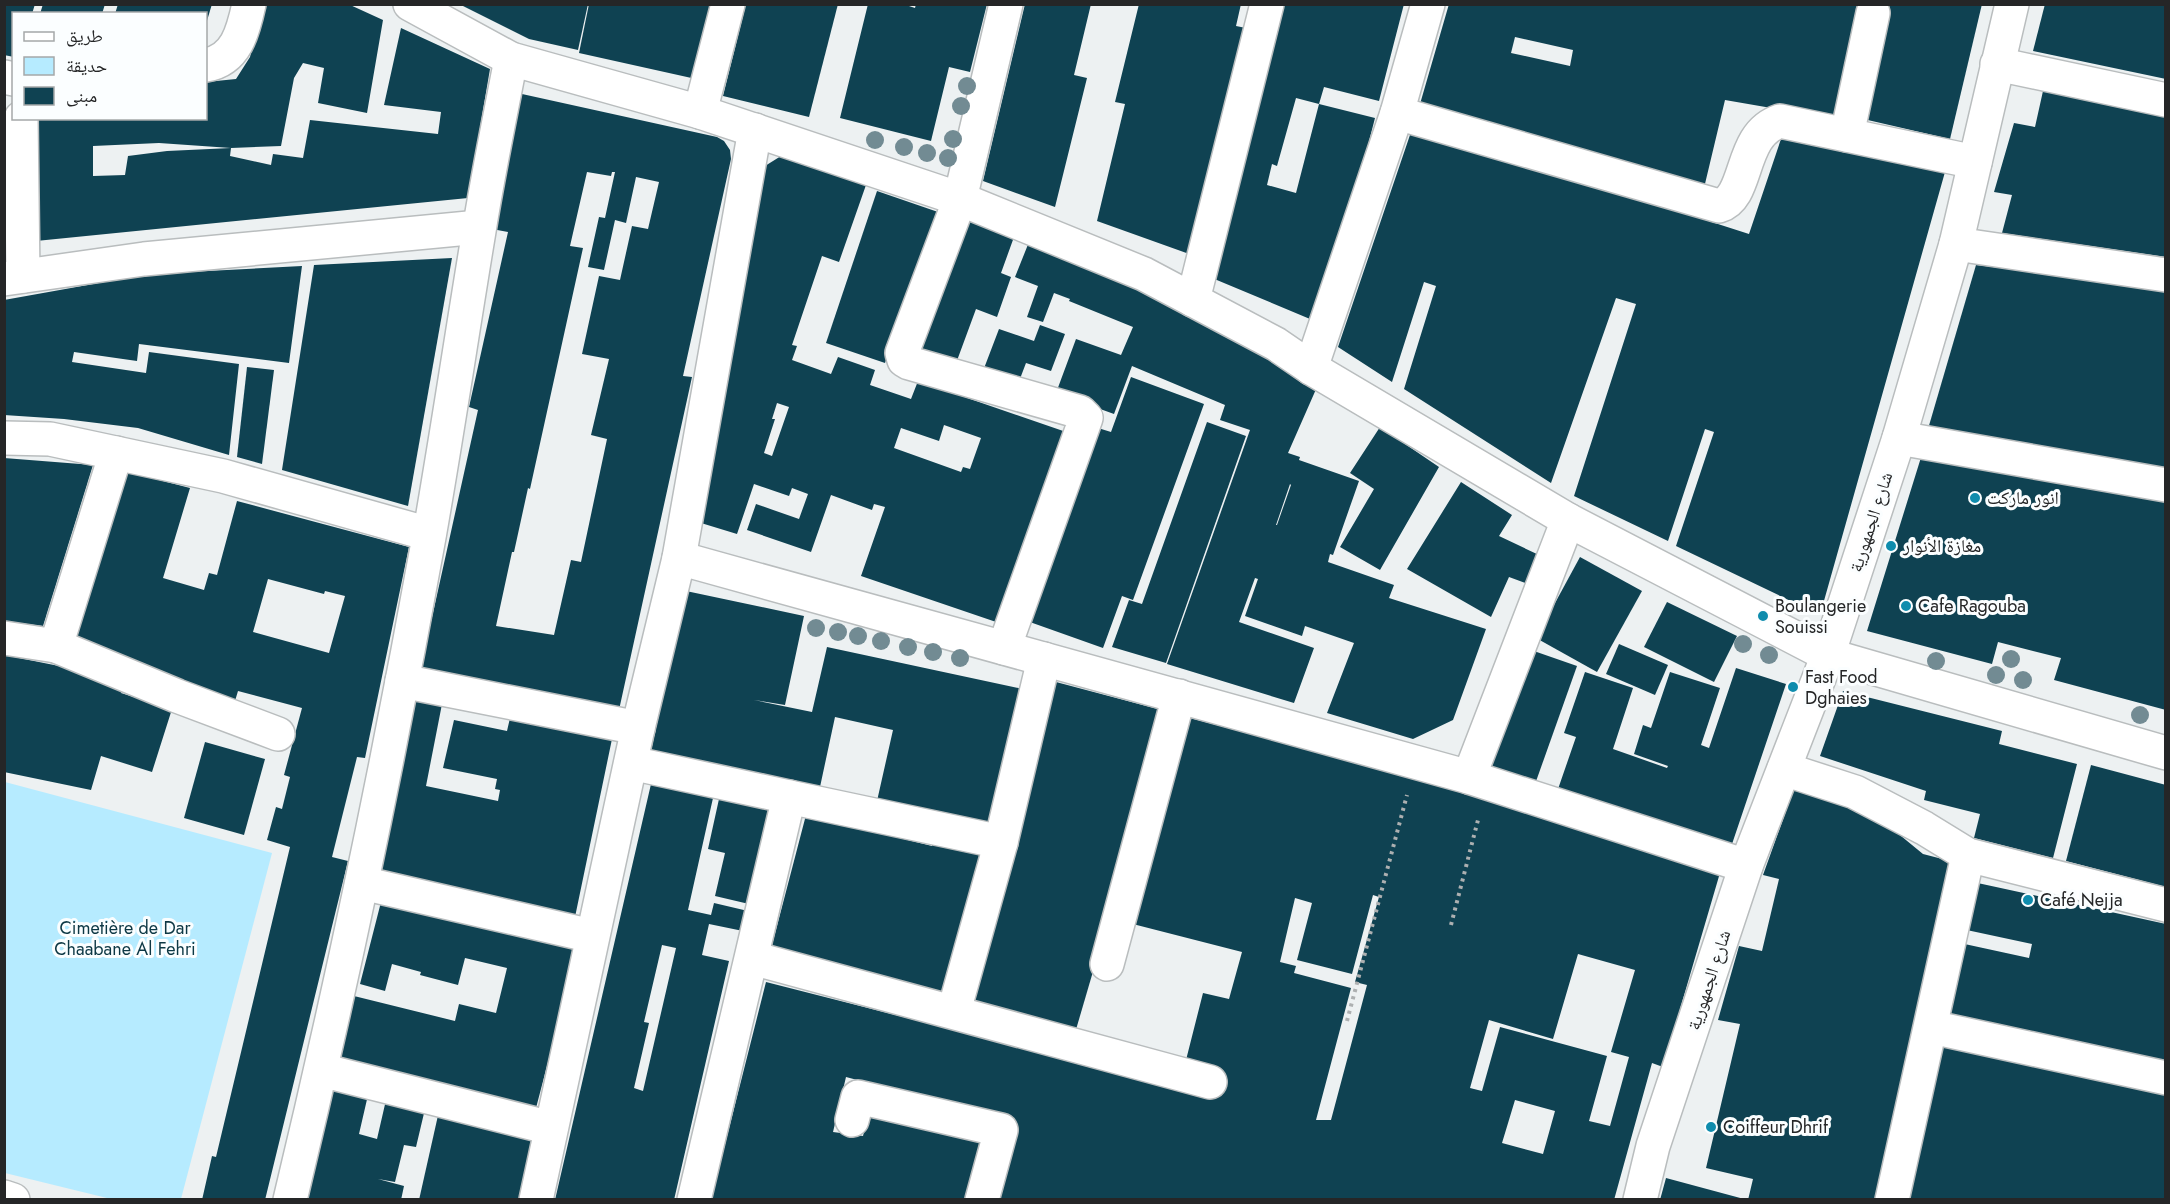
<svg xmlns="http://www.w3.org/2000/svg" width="2170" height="1204" font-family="Jost,'Noto Naskh Arabic',sans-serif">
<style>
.green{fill:#b6ebff}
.building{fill:#0f4252;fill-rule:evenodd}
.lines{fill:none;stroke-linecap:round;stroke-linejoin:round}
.minor-casing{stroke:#b9bdbe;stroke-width:36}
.path{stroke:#adb0b1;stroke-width:4;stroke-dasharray:3 4.5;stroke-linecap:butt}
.minor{stroke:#fff;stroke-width:33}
.tree{fill:#728b93}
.poi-dot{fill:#0f8cad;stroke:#fbfeff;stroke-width:2}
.labels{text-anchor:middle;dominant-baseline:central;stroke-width:6;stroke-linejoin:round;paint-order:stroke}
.poi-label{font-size:18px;fill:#252627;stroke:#fbfeff;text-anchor:start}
.street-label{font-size:18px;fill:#252627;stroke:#fbfeff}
.park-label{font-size:18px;fill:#0d3845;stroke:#fbfeff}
</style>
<rect width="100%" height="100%" fill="#edf1f2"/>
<polygon class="green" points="5,782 272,853 181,1199 111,1199 5,1173"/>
<g class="building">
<polygon points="4,4 35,4 32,14 14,14 14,57 4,55"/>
<polygon points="43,4 105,4 102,14 40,14"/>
<polygon points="118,4 212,4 206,24 206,14 115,14"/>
<path d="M263,4H348L383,20L367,113L318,103L324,68L303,63L294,78L281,146L231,148L230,156L271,165L273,154L303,158L310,120L438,134L441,112L384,105L401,28L490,69L468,198L36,241L33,118H206V82L236,79L250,57ZM159,143L231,148L167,151L128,156L125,175L93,176V146Z"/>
<polygon points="459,4 588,4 578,50 529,39"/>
<polygon points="589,4 712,4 696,79 579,53"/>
<polygon points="746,4 838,4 809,117 723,96"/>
<polygon points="868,4 903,4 915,8 916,4 987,4 970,72 949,67 931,141 840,118"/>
<polygon points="1025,4 1091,4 1074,75 1087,78 1055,207 983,181"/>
<polygon points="1139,4 1241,4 1236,26 1246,28 1192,255 1097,221 1125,104 1115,102"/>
<polygon points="1283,4 1404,4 1379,101 1324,87 1319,104 1296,98 1277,166 1272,164 1267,185 1296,193 1319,104 1375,118 1352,207 1310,319 1212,278"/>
<path d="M1449,4H1863L1836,119L1725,100L1704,188L1420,104ZM1515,37L1573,50L1570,66L1511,53Z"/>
<polygon points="1886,4 1982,4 1950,139 1859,118"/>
<polygon points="2045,4 2166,4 2166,79 2033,51"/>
<polygon points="2043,91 2166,116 2166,257 2002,233 2012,195 1994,192 2014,123 2035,127"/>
<path d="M522,94L717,137L724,141L730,150L731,159L683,376L692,377L619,710L421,667L478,410L469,407L508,232L492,229ZM587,172L611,176L612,172H615L605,218L599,217L588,267L604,270L615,220L626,223L636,177L659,182L648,229L632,226L620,280L599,276L582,354L609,359L591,435L607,439L581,562L571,560L554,635L496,626L512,552H514L528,488L530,489L583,248L570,246Z"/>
<polygon points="1784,130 1945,172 1820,615 1676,546 1714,432 1705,429 1668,541 1574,496 1636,304 1616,298 1551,483 1404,389 1436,286 1424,282 1392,382 1338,347 1411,132 1668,208 1749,234"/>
<path d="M781,156L866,185L839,262L822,256L792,345L797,346L792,360L831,374L838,357L875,370L870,385L911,399L918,381L1069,433L1002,624L861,576L885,507L874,504L872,510L831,495L811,552L747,530L756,504L799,519L808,494L792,488L789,496L754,484L737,534L701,523L765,166ZM777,403L789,407L772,456L764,453L775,419H772ZM944,425L981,438L970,469L963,467L961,472L894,448L901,428L939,441Z"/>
<polygon points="877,191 938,212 885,363 826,343"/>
<polygon points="967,220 1014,237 1001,273 1011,277 997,317 976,309 955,366 919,353"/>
<path d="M1029,242L1148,291L1251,342L1317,387L1288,453L1300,457L1299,460L1359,481L1333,555L1330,554L1328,562L1394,585L1389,598L1486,629L1453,720L1413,739L1327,713L1354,643L1305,626L1302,636L1245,616L1258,579L1255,578L1239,622L1314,648L1294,703L1167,664L1250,430L1220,420L1225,405L1132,366L1114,414L1056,393L1076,339L1121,355L1133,327L1069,301L1070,299L1054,293L1043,322L1027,317L1038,286L1015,277ZM1290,484L1291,485L1277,525H1276Z"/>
<polygon points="452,258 408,506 282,470 314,265"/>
<polygon points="1976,265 2166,288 2166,469 1928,429"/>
<polygon points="302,266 289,363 139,344 137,361 74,352 72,362 146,373 149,352 239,364 229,455 138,428 64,419 4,415 4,300 149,274"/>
<polygon points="1040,325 1065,334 1051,371 1026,363 1018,384 983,371 999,329 1034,341"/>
<polygon points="247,367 274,370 262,464 237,457"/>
<polygon points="1131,377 1204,404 1133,600 1122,596 1103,648 1027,621 1098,428 1111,432"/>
<polygon points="1207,422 1246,436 1166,663 1112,647 1129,600 1142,604"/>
<polygon points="1380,427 1439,467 1380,570 1340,547 1374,489 1350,473"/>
<polygon points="1923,451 2166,498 2166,710 2054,680 2061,658 1998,642 1992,664 1867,631"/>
<polygon points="4,458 93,465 43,626 4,621"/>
<path d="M124,471L190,488L163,578L204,590L209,573L217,575L237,501L409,547L365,758L357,757L332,857L348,861L265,1200H202L212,1156L216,1157L290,847L267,840L276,807L282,809L290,777L284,775L302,708L238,691L235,701L73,637ZM268,579L324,594L325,591L345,596L329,653L253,632Z"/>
<polygon points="1461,482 1512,515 1499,536 1539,555 1528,584 1509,577 1491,617 1407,569"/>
<polygon points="1580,557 1642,591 1597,672 1536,638"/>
<polygon points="686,591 804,616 785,705 754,700 812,712 827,647 1023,689 993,826 877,801 893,730 835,717 820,787 651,751"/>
<polygon points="1667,602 1737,636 1714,682 1644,647"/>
<polygon points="1619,644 1668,665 1655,695 1606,674"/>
<polygon points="1531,650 1577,666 1534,787 1485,770"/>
<polygon points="4,655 59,666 123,688 121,693 172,709 152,772 101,756 91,790 4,772"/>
<polygon points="1736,668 1786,684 1730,850 1557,792 1576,737 1564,733 1585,672 1633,688 1613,749 1667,768 1668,766 1634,754 1643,725 1651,728 1670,672 1720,688 1701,745 1709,748"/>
<polygon points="1056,682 1169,712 1075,1033 969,1003 1001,869"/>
<polygon points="1843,691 2002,731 1999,744 2077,764 2053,858 1974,838 1980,814 1924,800 1926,791 1820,756"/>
<polygon points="416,699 442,704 426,786 498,801 500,790 495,789 497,779 443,768 454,720 507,731 510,718 612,739 575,917 378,877"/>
<path d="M1182,716L1408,775L1722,866L1663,1067L1652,1063L1614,1200H995L1016,1122L846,1077L833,1132L863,1136L869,1112L983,1140L967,1200H711L766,982L1170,1085L1185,1064L1203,993L1229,999L1242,952L1125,922ZM1373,895L1379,897L1355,982L1367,985L1331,1120H1316L1351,988L1294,973L1296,966L1280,962L1295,898L1312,903L1297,960L1352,974ZM1578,954L1635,970L1611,1052L1629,1057L1610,1126L1589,1121L1607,1056L1500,1027L1482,1091L1470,1088L1489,1020L1553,1039ZM1515,1100L1555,1111L1543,1154L1502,1143Z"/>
<polygon points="205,742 265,759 244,835 184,818"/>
<polygon points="2091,765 2166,785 2166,887 2066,861"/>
<path d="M651,784L713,798L688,910L711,915L714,903L748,911L743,931L709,924L702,955L729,961L674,1200H555ZM662,945L676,948L643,1091L634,1088L649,1023L644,1022Z"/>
<polygon points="1794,789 1873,813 1923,854 1950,861 1877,1200 1748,1200 1753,1179 1706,1168 1740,1024 1718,1020 1739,946 1762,951 1779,879 1763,875"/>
<polygon points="719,799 770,810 749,904 715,896 725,853 708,849"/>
<polygon points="806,815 932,846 935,836 985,849 949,995 771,949"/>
<polygon points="1973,882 2166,924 2166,1068 1943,1019 1960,943 2029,958 2032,944 1962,929"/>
<polygon points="381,902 578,947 536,1108 338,1058 354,996 455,1021 459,1004 496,1013 507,968 465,958 458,985 420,975 421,972 392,964 385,991 360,984"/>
<polygon points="1944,1039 2166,1091 2166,1200 1904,1200"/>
<polygon points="329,1087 368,1095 359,1134 377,1139 386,1100 425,1109 416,1147 404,1145 395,1182 378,1179 404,1186 401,1200 303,1200"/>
<polygon points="439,1111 534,1133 519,1200 419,1200"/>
<polygon points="1666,1178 1744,1199 1744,1200 1660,1200"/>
</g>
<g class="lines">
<g class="minor-casing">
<g id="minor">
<polyline points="410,4 511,59 700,112 960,199 1144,274 1276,344 1311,368 1568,520 1828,655 2166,753"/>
<polyline points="1997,64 2166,100"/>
<path d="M206,65C236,60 243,32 249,4"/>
<polyline points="4,77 14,79"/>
<polyline points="700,112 728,4"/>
<path d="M1397,113L1719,206C1750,197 1738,135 1780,121L1975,162"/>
<polyline points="21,118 23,276"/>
<polyline points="1847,135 1873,13"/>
<polyline points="1956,244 2166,275"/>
<polyline points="4,279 144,259 479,227"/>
<polyline points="1193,300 1267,4"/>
<polyline points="1311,368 1397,113 1428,4"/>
<polyline points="4,438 50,439 223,476 429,534"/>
<polyline points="1899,438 2166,485"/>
<polyline points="679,558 1469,777 1746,866"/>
<polyline points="4,638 56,646 116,453"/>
<polyline points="56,646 177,696 278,734"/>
<polyline points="1004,648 1086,418 1080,412 909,363 904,360 902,353 960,199 1006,4"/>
<polyline points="402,681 638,728"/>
<polyline points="631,763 789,797 694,1200"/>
<polyline points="1784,769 1855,792 1924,828 1968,855 2166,905"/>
<polyline points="1469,777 1568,520"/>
<polyline points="789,797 1001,842"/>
<polyline points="362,883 592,936"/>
<polyline points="752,958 1210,1082"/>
<polyline points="1107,964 1179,696"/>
<polyline points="954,1011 1001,842 1044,659"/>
<polyline points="1931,1027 2166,1078"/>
<polyline points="321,1070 551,1128"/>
<polyline points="852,1120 858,1097 1001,1130 982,1200"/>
<polyline points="4,1197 13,1200"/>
<path d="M290,1200C343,980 389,759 429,537C447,435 462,333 479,231C488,174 500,117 511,59"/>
<polyline points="536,1200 638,728 679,558 755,130"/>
<polyline points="1640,1200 1653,1146 1746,866 1828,655 1899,438 1956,244 2012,4"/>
<polyline points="1892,1200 1968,855"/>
</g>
</g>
<g class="path">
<polyline points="1451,925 1479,816"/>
<polyline points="1347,1021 1407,795"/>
</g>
<use href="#minor" class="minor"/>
</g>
<g class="tree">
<circle cx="967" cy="86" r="9"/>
<circle cx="961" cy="106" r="9"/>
<circle cx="953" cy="139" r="9"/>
<circle cx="875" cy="140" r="9"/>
<circle cx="904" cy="147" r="9"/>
<circle cx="927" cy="153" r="9"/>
<circle cx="948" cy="158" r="9"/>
<circle cx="816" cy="628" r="9"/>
<circle cx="838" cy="632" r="9"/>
<circle cx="858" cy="636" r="9"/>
<circle cx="881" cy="641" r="9"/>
<circle cx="1743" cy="644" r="9"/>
<circle cx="908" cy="647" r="9"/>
<circle cx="933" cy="652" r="9"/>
<circle cx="1769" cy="655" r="9"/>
<circle cx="960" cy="658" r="9"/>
<circle cx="2011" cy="659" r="9"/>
<circle cx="1936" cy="661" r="9"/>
<circle cx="1996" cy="675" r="9"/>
<circle cx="2023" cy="680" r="9"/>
<circle cx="2140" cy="715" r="9"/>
</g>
<g class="poi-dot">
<circle cx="1975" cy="498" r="6"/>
<circle cx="1891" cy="546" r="6"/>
<circle cx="1906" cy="606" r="6"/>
<circle cx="1763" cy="616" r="6"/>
<circle cx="1793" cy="687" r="6"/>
<circle cx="2028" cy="900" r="6"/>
<circle cx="1711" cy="1127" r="6"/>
</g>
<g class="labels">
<g class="poi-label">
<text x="1987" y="498">انور ماركت</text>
<text x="1903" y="546">مغازة الأنوار</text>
<text x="1775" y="606">Boulangerie<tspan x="1775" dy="21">Souissi</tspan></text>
<text x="1918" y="606">Cafe Ragouba</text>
<text x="1805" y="677">Fast Food<tspan x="1805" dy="21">Dghaies</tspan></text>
<text x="2040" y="900">Café Nejja</text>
<text x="1723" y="1127">Coiffeur Dhrif</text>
</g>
<g class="street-label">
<text transform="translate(1871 522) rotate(-72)">شارع الجمهورية</text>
<text transform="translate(1709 980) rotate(-72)">شارع الجمهورية</text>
</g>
<g class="park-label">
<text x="125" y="928">Cimetière de Dar<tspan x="125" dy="21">Chaabane Al Fehri</tspan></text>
</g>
</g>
<rect width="2170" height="1204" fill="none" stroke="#252627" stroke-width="12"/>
<rect x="12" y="12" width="195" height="108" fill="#fbfeff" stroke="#a5a8a9" stroke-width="1.5"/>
<rect x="24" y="32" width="30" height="9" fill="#ffffff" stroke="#a5a8a9" stroke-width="1.5"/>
<text x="66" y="42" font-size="18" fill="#252627">طريق</text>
<rect x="24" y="57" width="30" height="18" fill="#b6ebff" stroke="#a5a8a9" stroke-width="1.5"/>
<text x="66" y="72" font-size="18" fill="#252627">حديقة</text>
<rect x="24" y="87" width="30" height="18" fill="#0f4252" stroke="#a5a8a9" stroke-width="1.5"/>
<text x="66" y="102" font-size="18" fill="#252627">مبنى</text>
</svg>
